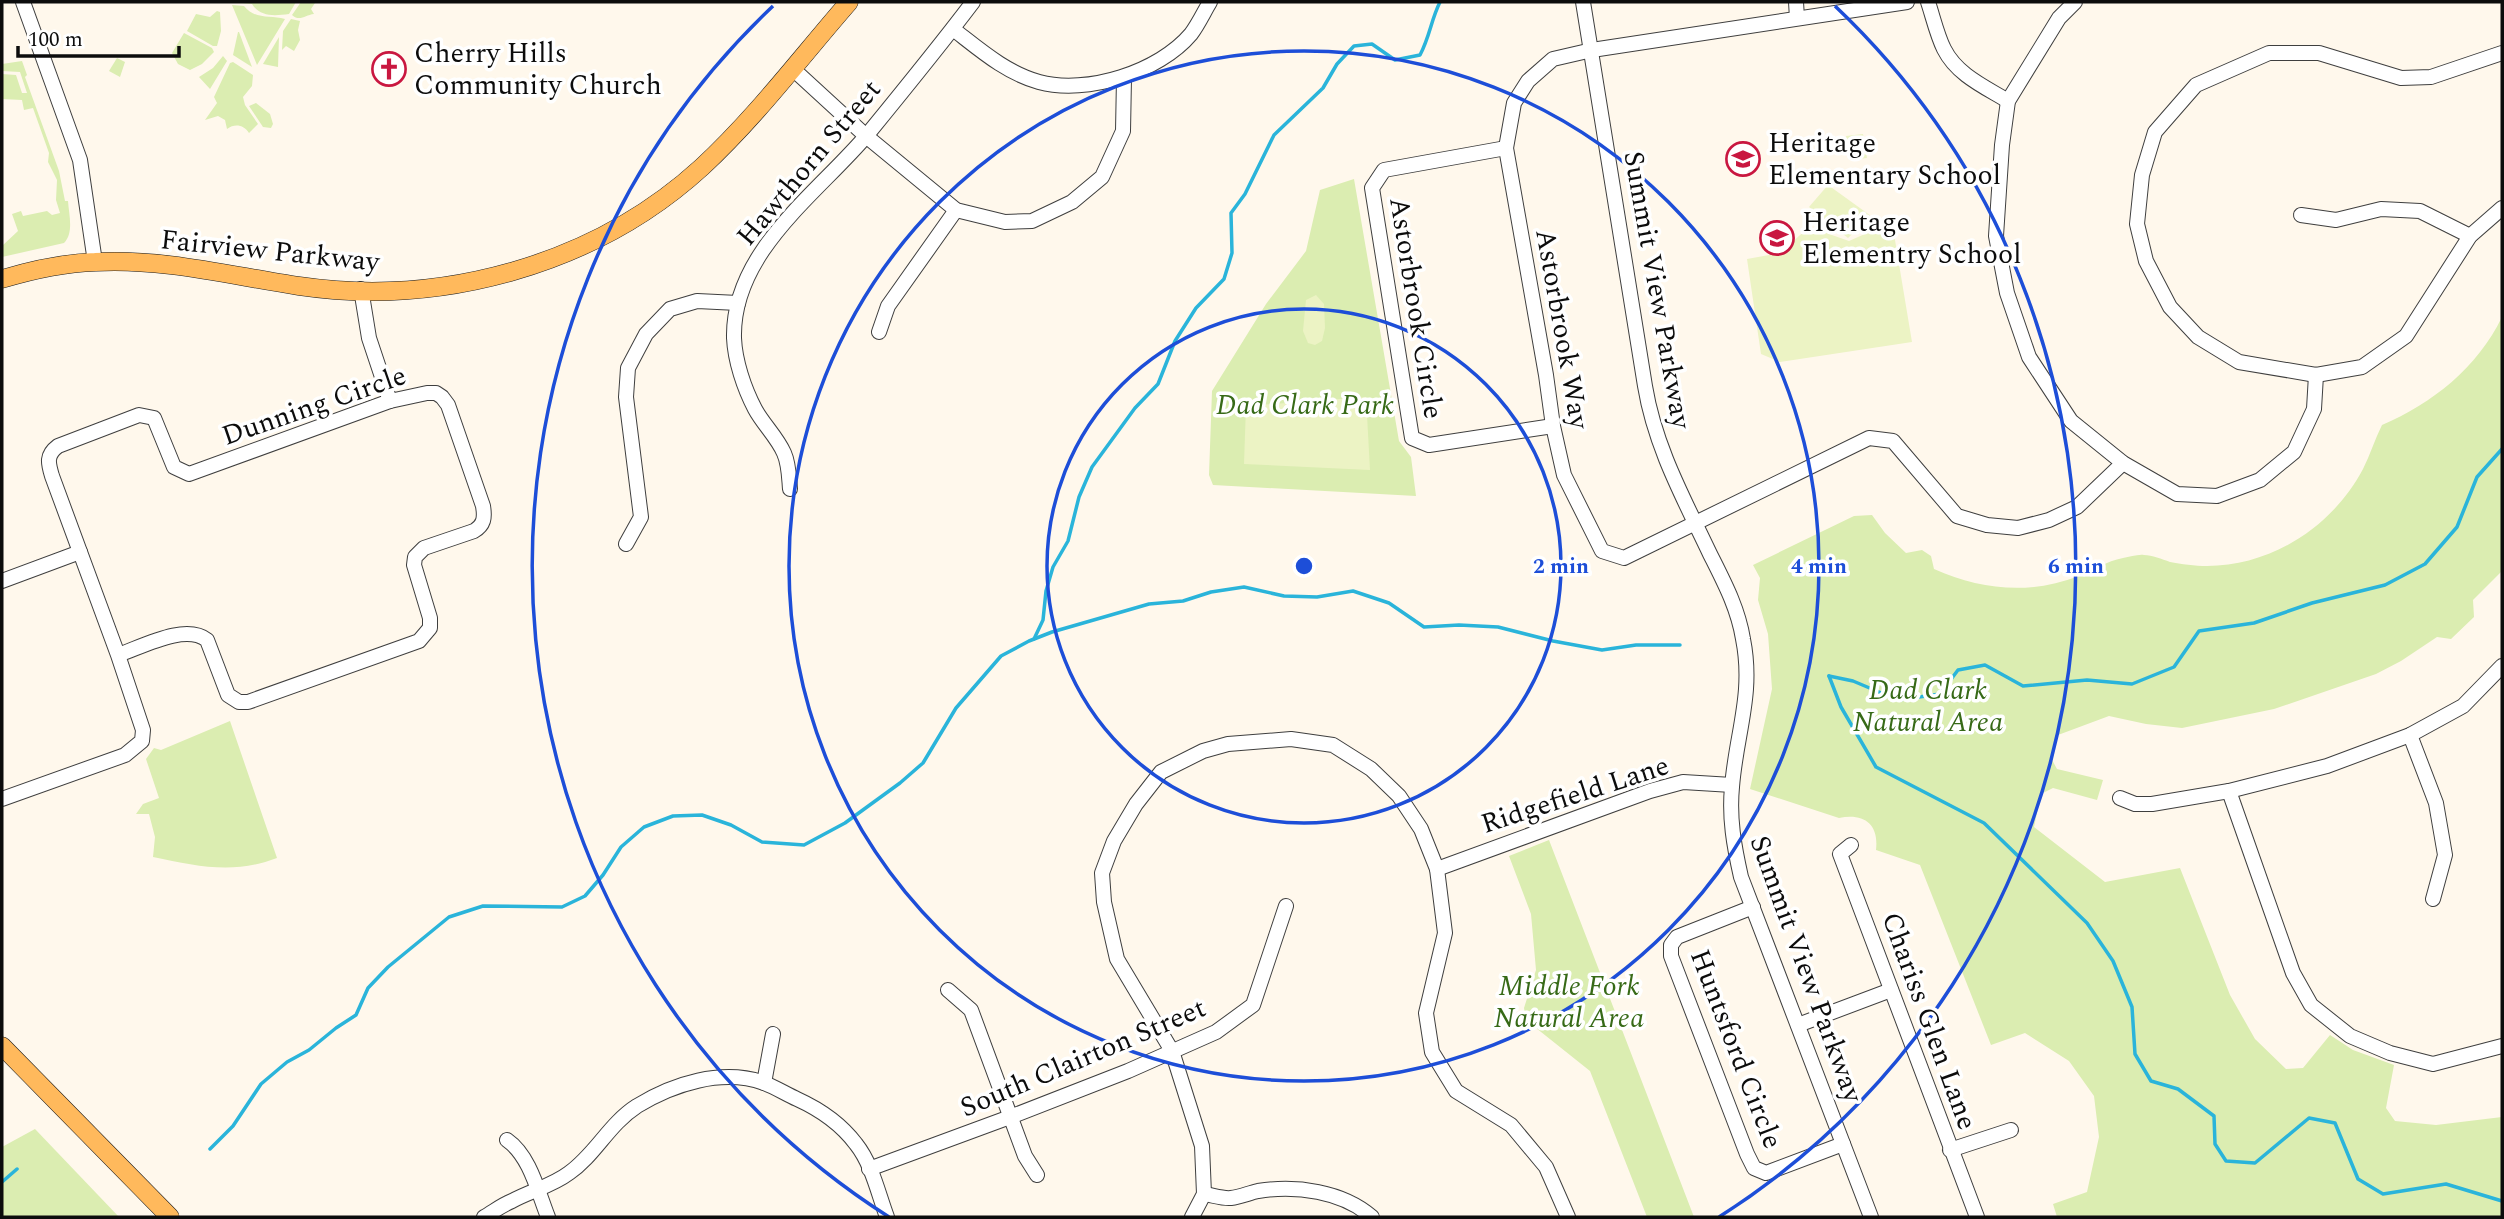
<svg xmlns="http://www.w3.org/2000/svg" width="2504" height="1219" font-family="Spectral,serif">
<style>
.green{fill:#dbedb1}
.pitch{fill:#ecf3c4}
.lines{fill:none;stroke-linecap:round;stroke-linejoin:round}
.stream{stroke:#2ab4da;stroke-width:3.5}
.minor-casing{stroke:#3f3f3f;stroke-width:16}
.major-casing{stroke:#1d1d1d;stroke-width:19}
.minor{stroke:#fff;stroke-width:14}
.major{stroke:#ffb95c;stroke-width:18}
.ring{fill:none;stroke:#1d4ed8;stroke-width:3.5}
.labels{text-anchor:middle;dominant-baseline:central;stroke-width:7;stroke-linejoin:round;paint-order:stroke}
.poi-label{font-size:28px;fill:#0c0c0c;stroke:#fff;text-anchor:start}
.street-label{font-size:28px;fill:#0c0c0c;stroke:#fff}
.park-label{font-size:28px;font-style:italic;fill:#376a17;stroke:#fff}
.centre{fill:#1d4ed8;stroke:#fff;stroke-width:3.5}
.ring-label{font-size:21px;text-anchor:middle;font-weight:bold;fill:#1d4ed8;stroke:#fff;stroke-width:7;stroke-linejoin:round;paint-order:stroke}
</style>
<rect width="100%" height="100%" fill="#fff8ec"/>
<g class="green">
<path d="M231,2H296L289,14C274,16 260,17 252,4Z"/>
<path d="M301,2L315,3L311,9L314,14C305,15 300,22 292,15Z"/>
<path d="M232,5L244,6C255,20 270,15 285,19L257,65Z"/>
<polygon points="217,11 220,12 221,31 217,46 213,46 187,31 196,14 210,17"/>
<polygon points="291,19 300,21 298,30 300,40 294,51 286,46 282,50 283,31"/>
<polygon points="238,32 239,32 252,67 233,55"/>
<polygon points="184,33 212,48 214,52 202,64 190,70 178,64 172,53"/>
<polygon points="279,37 278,67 263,64"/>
<polygon points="223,56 227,61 210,89 199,77 213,68"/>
<polygon points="117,58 125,62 120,77 109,71"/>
<path d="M22,61L27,75L25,77L59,171L65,201H68C69,215 74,233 64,243L2,257V246L18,231L12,214L21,211L23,216L47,211L52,215L60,213L56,200L57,180L48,162L49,153L33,108L24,110L22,100L2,99V74L16,75L22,93H27L20,72L2,71V64Z"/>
<path d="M233,62L253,75L252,86L243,97L245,105L258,124L249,133C244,125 235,123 227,129L225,120L218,116L205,120L217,103L214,97L230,63Z"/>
<polygon points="256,103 270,114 273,124 271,128 263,127 249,106"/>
<polygon points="1354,179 1399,441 1411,457 1416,496 1213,485 1209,475 1212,391 1266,304 1306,251 1320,190"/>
<path d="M2502,317V571L2473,600L2474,617L2451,639L2437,637L2401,661L2376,674L2274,709L2182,728L2146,724L2109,716L2058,735L2051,758L2057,769L2103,780L2097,800L2053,788L2041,794L2034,827L2105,882L2180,868L2230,995L2255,1039L2286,1069L2303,1068L2330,1035L2353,1050L2394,1065L2386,1108L2395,1121L2436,1125L2502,1117V1217H2057L2053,1204L2087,1192L2099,1137L2094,1096L2069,1061L2025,1033L1991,1045L1920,865L1876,850C1879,824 1864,813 1839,818L1750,789L1772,689L1768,634L1758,600L1760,578L1753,565L1854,516L1872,515L1885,533L1906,553L1922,550L1931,556L1934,569C1981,590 2030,595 2079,576C2095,570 2106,561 2123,558C2130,557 2138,554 2144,555C2152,555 2162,559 2170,562C2181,564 2195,566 2207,566C2272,566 2333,526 2363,469C2370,455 2375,439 2382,425C2433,403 2477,368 2502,317Z"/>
<path d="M230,721L277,858C232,875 198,866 153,857L155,837L149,814H136L143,804L159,798L146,759L154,748L161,750Z"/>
<polygon points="1549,840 1694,1217 1647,1217 1590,1071 1526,1020 1524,1008 1536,970 1531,914 1509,856"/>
<polygon points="35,1129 119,1217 2,1217 2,1147"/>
</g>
<g class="pitch">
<polygon points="1863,134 1867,158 1850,160 1846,136"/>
<polygon points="1828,185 1871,216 1848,238 1809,207"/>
<polygon points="1892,222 1912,342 1780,362 1761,354 1747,259 1780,253 1809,227 1849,241"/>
<polygon points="1316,295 1324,304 1325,328 1322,341 1315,345 1308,343 1303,331 1306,300"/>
<polygon points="1366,397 1370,470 1244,464 1246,406"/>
</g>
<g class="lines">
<g class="stream">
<path d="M1034,639L1043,620L1046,591L1053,567L1068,541L1079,497L1092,467L1135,408L1158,384L1175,341L1196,308L1224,279L1232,253L1231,213L1245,194L1274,135L1323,88L1337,64L1354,46L1372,44L1395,60L1420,55C1430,36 1431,20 1440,2"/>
<polyline points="1829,676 1841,707 1876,767 1984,823 2087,923 2113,961 2132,1007 2135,1054 2151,1081 2178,1089 2214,1116 2215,1144 2226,1161 2255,1163 2309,1118 2335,1123 2358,1179 2383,1194 2446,1184 2502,1201"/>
<polyline points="1829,676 1853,681 1898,700 1940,694 1958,670 1985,665 2023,686 2087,680 2132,684 2174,667 2199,631 2254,623 2312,603 2385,585 2425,564 2457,527 2477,477 2502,449"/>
<polyline points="210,1149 233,1126 261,1084 287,1062 309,1050 336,1028 356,1015 368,988 388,967 449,917 483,906 562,907 585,896 603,875 621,847 644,827 673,816 702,815 731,825 762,842 804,845 845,823 900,783 923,763 956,708 1001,656 1029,641 1052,632 1149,604 1183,601 1211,592 1244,587 1284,596 1317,597 1353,591 1389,603 1424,627 1459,625 1498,627 1553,641 1602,650 1636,645 1680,645"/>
<polyline points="2,1182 17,1169"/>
</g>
<g class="minor-casing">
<g id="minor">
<polyline points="23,2 80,160 95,262"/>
<path d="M1583,2L1645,386C1655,447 1684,499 1710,554C1724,582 1738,608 1743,639C1754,694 1736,734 1732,787C1729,818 1734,846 1741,877L1871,1217"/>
<polyline points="1796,2 1797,18"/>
<polyline points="1907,2 1592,50 1553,59 1528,81 1514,103 1506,148 1546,375 1553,426 1564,475 1602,551 1624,558 1869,438 1893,441 1957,516 1987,525 2018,528 2049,520 2077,507 2123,463"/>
<path d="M1928,2C1933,17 1937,35 1944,49C1957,75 1985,87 2008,101"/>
<polyline points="2075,2 2059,18 2008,101 2002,145 1996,236 2007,293 2029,357 2071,421 2123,463 2177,494 2217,496 2260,480 2294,452 2314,409 2316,375"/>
<path d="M953,29C979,49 1006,73 1039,82C1087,95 1159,72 1191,34C1198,25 1204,12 1210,2"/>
<polyline points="2502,53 2431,77 2401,78 2319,53 2269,53 2196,85 2155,132 2142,175 2137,224 2146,261 2170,307 2198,337 2239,362 2316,375 2362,367 2406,336 2470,236 2502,208"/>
<polyline points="793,69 866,136 956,210 1005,222 1032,221 1072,202 1102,177 1123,131 1124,78"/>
<polyline points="1506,148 1384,170 1372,188 1412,438 1429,445 1553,426"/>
<polyline points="2301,215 2336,220 2381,209 2420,211 2470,236"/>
<polyline points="361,289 369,338 390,401"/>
<polyline points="879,332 888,306 956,210"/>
<path d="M790,489C789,477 789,464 784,453C777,437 763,424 755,409C744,388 735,361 734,338C732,252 817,194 867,135C903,91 939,47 973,2"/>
<polyline points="626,544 641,517 626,397 628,368 646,334 670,309 697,301 738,303"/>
<polyline points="2,581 80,552"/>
<polyline points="2410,735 2436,803 2445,855 2433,899"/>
<polyline points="2229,791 2293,973 2311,1005 2350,1036 2390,1053 2433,1064 2502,1046"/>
<polyline points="2120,798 2135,804 2152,804 2229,791 2327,766 2410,735 2463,706 2502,666"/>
<path d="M2,799L125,755L142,741L143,730L118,655L52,476C48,463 46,455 58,446L139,415L154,418L174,467L189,474L390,401L427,393H436L442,397L448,405L483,506C485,518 484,525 474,531L424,548L415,557L414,565L430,618V628L419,641L248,702H239L228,695L207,640C185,623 142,647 118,655"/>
<polyline points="1851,845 1840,854 1977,1217"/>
<polyline points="1437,869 1650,791 1683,782 1732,785"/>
<polyline points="1753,907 1677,937 1671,945 1671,956 1747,1154 1754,1168 1766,1173 1843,1144"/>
<polyline points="948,990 971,1010 1025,1156 1037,1175"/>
<polyline points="1798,1025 1891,990"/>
<polyline points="764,1083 773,1034"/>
<path d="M507,1140C530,1156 538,1192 548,1217"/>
<polyline points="1950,1150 2011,1130"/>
<polyline points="869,1169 1010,1117 1128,1071 1216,1032 1253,1005 1286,906"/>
<path d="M1204,1194C1212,1195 1223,1199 1231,1198C1240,1197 1249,1193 1258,1191C1296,1185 1342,1191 1372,1217"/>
<path d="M484,1217C493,1212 502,1205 512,1201C530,1191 552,1186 569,1173C595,1155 609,1124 637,1106C673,1084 722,1068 764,1083C775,1087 786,1094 797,1099C819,1109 841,1124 856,1144C872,1164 878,1193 887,1217"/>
<polyline points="1192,1217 1204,1194 1202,1146 1172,1051 1117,959 1104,902 1102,873 1114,841 1136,804 1161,772 1203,751 1228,744 1291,739 1333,745 1371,769 1399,796 1421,829 1437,869 1445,933 1426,1013 1432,1052 1456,1091 1511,1125 1546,1167 1568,1217"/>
</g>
</g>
<g class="major-casing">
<g id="major">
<path d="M2,279C32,270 63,263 95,262C163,258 232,276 299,286C441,307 595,265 702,167C756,117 801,57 849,2"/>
<polyline points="2,1046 170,1217"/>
</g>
</g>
<use href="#minor" class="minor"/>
<use href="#major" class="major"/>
</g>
<g class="ring">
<circle cx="1304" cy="566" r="257"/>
<circle cx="1304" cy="566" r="515"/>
<path d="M889 1217A772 772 0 0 1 773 6M1835 6A772 772 0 0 1 1719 1217"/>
</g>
<defs>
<g id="church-ring" transform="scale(1.75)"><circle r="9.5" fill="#fff" stroke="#c91740" stroke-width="1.5"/><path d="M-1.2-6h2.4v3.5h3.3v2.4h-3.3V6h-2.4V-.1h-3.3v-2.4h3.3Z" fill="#c91740"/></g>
<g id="school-ring" transform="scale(1.75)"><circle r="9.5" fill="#fff" stroke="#c91740" stroke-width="1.5"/><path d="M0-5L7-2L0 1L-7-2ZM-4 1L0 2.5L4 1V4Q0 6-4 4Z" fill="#c91740"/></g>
</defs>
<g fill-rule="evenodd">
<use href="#church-ring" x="389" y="69"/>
<use href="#school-ring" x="1743" y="159"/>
<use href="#school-ring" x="1777" y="238"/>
</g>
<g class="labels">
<g class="poi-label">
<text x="414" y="53">Cherry Hills<tspan x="414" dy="32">Community Church</tspan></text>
<text x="1768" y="143">Heritage<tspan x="1768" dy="32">Elementary School</tspan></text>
<text x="1802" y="222">Heritage<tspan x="1802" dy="32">Elementry School</tspan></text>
</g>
<g class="street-label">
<text transform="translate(809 163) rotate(-50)">Hawthorn Street</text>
<text transform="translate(270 251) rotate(6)">Fairview Parkway</text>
<text transform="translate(1657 290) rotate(80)">Summit View Parkway</text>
<text transform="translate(1416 308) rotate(81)">Astorbrook Circle</text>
<text transform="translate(1562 329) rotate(80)">Astorbrook Way</text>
<text transform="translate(314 406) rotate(-19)">Dunning Circle</text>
<text transform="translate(1575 795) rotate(-18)">Ridgefield Lane</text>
<text transform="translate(1806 969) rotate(70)">Summit View Parkway</text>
<text transform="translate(1929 1021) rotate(70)">Chariss Glen Lane</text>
<text transform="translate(1736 1049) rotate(69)">Huntsford Circle</text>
<text transform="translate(1083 1058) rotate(-23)">South Clairton Street</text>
</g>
<g class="park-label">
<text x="1305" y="405">Dad Clark Park</text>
<text x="1928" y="690">Dad Clark<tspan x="1928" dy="32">Natural Area</tspan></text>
<text x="1569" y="986">Middle Fork<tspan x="1569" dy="32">Natural Area</tspan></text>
</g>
</g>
<circle cx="1304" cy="566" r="10" class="centre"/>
<g class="ring-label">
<text x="1561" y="573">2 min</text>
<text x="1819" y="573">4 min</text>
<text x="2076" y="573">6 min</text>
</g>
<rect width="2504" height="1219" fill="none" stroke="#0c0c0c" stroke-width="7"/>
<path d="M18 46v10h161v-10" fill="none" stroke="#0c0c0c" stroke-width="3.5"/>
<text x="28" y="46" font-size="21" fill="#0c0c0c" stroke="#ffffff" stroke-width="5" paint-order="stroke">100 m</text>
</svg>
